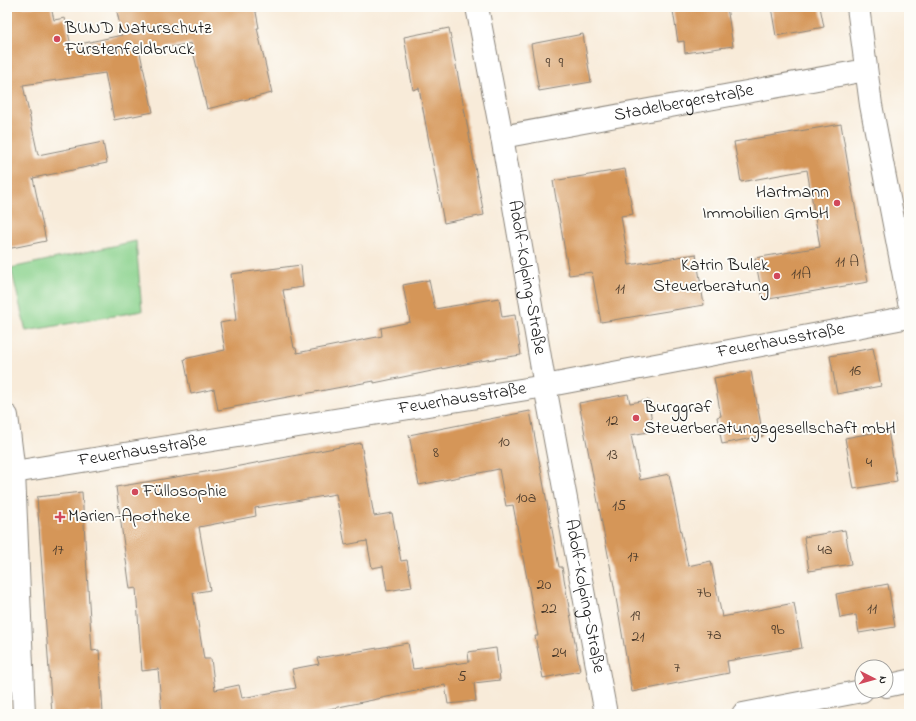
<svg xmlns="http://www.w3.org/2000/svg" width="916" height="721" font-family="'Indie Flower',sans-serif">
<style>
.green{fill:#8ad28d;stroke:#537754}
.building{fill:#d59659}
.lines{fill:none;stroke-linecap:round;stroke-linejoin:round}
.minor-casing{stroke:#8a847a;stroke-width:24}
.minor{stroke:#fff;stroke-width:22}
.poi-dot{fill:#d1495b;stroke:#fdfcf7;stroke-width:1.5}
.labels{text-anchor:middle;dominant-baseline:central;stroke-width:4;stroke-linejoin:round;paint-order:stroke}
.number-label{font-size:16px;fill:#4a3a2b}
.poi-label{font-size:18px;fill:#1c1c1c;stroke:#fdfcf7;text-anchor:start}
.street-label{font-size:18px;fill:#1c1c1c;stroke:#fdfcf7}
</style>
<rect width="100%" height="100%" fill="#fdfcf7"/>
<filter id="ink" filterUnits="userSpaceOnUse"><feTurbulence type="fractalNoise" baseFrequency=".025" numOctaves="2"/><feDisplacementMap in="SourceGraphic" scale="8" xChannelSelector="R" yChannelSelector="G"/><feConvolveMatrix kernelMatrix="1 2 1 2 8 2 1 2 1" color-interpolation-filters="sRGB"/></filter>
<filter id="wash" filterUnits="userSpaceOnUse"><feTurbulence type="fractalNoise" baseFrequency=".012" numOctaves="4" result="noise"/><feDisplacementMap in="SourceGraphic" scale="16" xChannelSelector="R" yChannelSelector="G"/><feGaussianBlur stdDeviation="0.9" result="paint"/><feColorMatrix in="noise" values="0 0 0 0 0 0 0 0 0 0 0 0 0 0 0 0 0 1.4 0 .05"/><feComposite in="paint" operator="in"/></filter>
<g filter="url(#wash)">
<rect width="100%" height="100%" fill="#f8ebd9"/>
<polygon class="green" points="136,241 142,311 26,331 11,268"/>
<g id="blocks">
<g class="building">
<polygon points="7,7 51,7 54,20 65,18 71,46 122,35 116,7 255,7 259,28 257,28 272,93 207,109 191,43 140,53 153,112 114,120 105,73 23,85 38,155 103,142 107,163 33,178 46,241 7,249"/>
<polygon points="685,7 727,7 733,46 685,53 684,41 678,42 673,11 685,9"/>
<polygon points="771,7 820,7 824,27 776,36"/>
<polygon points="449,28 484,215 444,223 419,88 413,90 404,37"/>
<polygon points="583,34 591,82 539,91 531,44"/>
<polygon points="841,124 868,282 763,300 755,258 820,247 807,170 741,182 734,142"/>
<polygon points="625,169 633,214 621,216 629,265 696,254 704,305 601,322 592,272 569,275 553,181"/>
<polygon points="301,265 303,287 283,290 294,348 296,348 297,353 382,336 381,328 410,322 403,285 429,280 435,309 499,298 502,317 515,315 521,355 480,361 374,383 374,381 218,410 214,389 191,394 184,359 225,350 220,323 236,320 231,274"/>
<polygon points="873,348 881,386 837,394 830,356"/>
<polygon points="751,371 763,436 722,444 717,417 721,416 714,378"/>
<polygon points="628,394 630,403 648,400 654,431 631,435 640,480 669,474 688,566 711,561 722,617 794,603 802,648 727,661 729,673 632,692 614,586 579,403"/>
<polygon points="530,411 559,567 562,567 580,671 543,678 535,636 538,636 513,505 506,506 499,469 419,485 409,435"/>
<polygon points="888,430 897,481 854,489 845,438"/>
<polygon points="361,443 374,516 392,513 401,561 407,560 412,587 387,591 383,566 372,568 367,541 345,545 336,494 255,508 256,516 199,527 210,590 193,593 204,659 211,659 215,690 239,685 242,698 296,688 292,669 319,664 317,658 408,643 413,669 469,662 468,652 496,648 500,680 474,683 476,701 448,704 445,685 305,714 162,714 158,669 142,671 136,588 130,589 116,487 229,468"/>
<polygon points="82,492 92,651 99,650 103,713 52,714 37,497"/>
<polygon points="845,530 851,564 809,571 804,537"/>
<polygon points="888,584 895,627 859,633 856,615 840,618 836,594"/>
</g>
</g>
</g>
<g filter="url(#ink)">
<use href="#blocks" fill-opacity="0" stroke="#8a847a" stroke-width="1"/>
<g class="lines">
<g class="minor-casing">
<g id="minor">
<path id="s1" d="M477,7L502,137L545,386L606,714"/>
<polyline points="858,7 871,105 909,302"/>
<path id="s2" d="M502,137L866,70"/>
<polyline points="7,416 14,472 24,714"/>
<path id="s3" d="M14,472L545,386L909,317"/>
<polyline points="886,686 909,681"/>
<polyline points="743,714 862,691"/>
</g>
</g>
<use href="#minor" class="minor"/>
</g>
</g>
<g class="poi-dot">
<circle cx="57" cy="39" r="4"/>
<circle cx="837" cy="203" r="4"/>
<circle cx="777" cy="276" r="4"/>
<circle cx="636" cy="418" r="4"/>
<circle cx="135" cy="492" r="4"/>
<path d="M58 511h4v4h4v4h-4v4h-4v-4h-4v-4h4z"/>
</g>
<g class="labels">
<g class="number-label">
<text x="548" y="63">9</text>
<text x="561" y="63">9</text>
<text x="847" y="262">11 A</text>
<text x="801" y="274">11A</text>
<text x="620" y="289">11</text>
<text x="855" y="371">16</text>
<text x="612" y="421">12</text>
<text x="504" y="442">10</text>
<text x="436" y="453">8</text>
<text x="612" y="455">13</text>
<text x="869" y="463">4</text>
<text x="526" y="498">10a</text>
<text x="619" y="506">15</text>
<text x="58" y="550">17</text>
<text x="825" y="550">4a</text>
<text x="633" y="557">17</text>
<text x="544" y="585">20</text>
<text x="704" y="593">7b</text>
<text x="549" y="609">22</text>
<text x="872" y="609">11</text>
<text x="635" y="616">19</text>
<text x="778" y="630">9b</text>
<text x="714" y="635">7a</text>
<text x="638" y="637">21</text>
<text x="559" y="653">24</text>
<text x="677" y="668">7</text>
<text x="462" y="677">5</text>
</g>
<g class="poi-label">
<text x="65" y="29">BUND Naturschutz<tspan x="65" dy="21">Fürstenfeldbruck</tspan></text>
<text x="829" y="193" text-anchor="end">Hartmann<tspan x="829" dy="21">Immobilien GmbH</tspan></text>
<text x="769" y="266" text-anchor="end">Katrin Bulek<tspan x="769" dy="21">Steuerberatung</tspan></text>
<text x="644" y="408">Burggraf<tspan x="644" dy="21">Steuerberatungsgesellschaft mbH</tspan></text>
<text x="143" y="492">Füllosophie</text>
<text x="68" y="517">Marien-Apotheke</text>
</g>
<g class="street-label">
<text stroke="none"><textPath href="#s2" startOffset="185">Stadelbergerstraße</textPath></text>
<text stroke="none"><textPath href="#s1" startOffset="275">Adolf-Kolping-Straße</textPath></text>
<text stroke="none"><textPath href="#s3" startOffset="778">Feuerhausstraße</textPath></text>
<text stroke="none"><textPath href="#s3" startOffset="454">Feuerhausstraße</textPath></text>
<text stroke="none"><textPath href="#s3" startOffset="130">Feuerhausstraße</textPath></text>
<text stroke="none"><textPath href="#s1" startOffset="599">Adolf-Kolping-Straße</textPath></text>
</g>
</g>
<rect width="916" height="721" fill="none" stroke="#fdfcf7" stroke-width="24"/>
<g transform="translate(874 679) rotate(96)"><circle r="19" fill="#fdfcf7" stroke="#a3a29f"/>
<path d="M0-3L7 15L0 10L-7 15Z" fill="#d1495b"/>
<text y="-6" font-size="11" font-weight="bold" text-anchor="middle" fill="#1c1c1c">N</text>
</g>
</svg>
